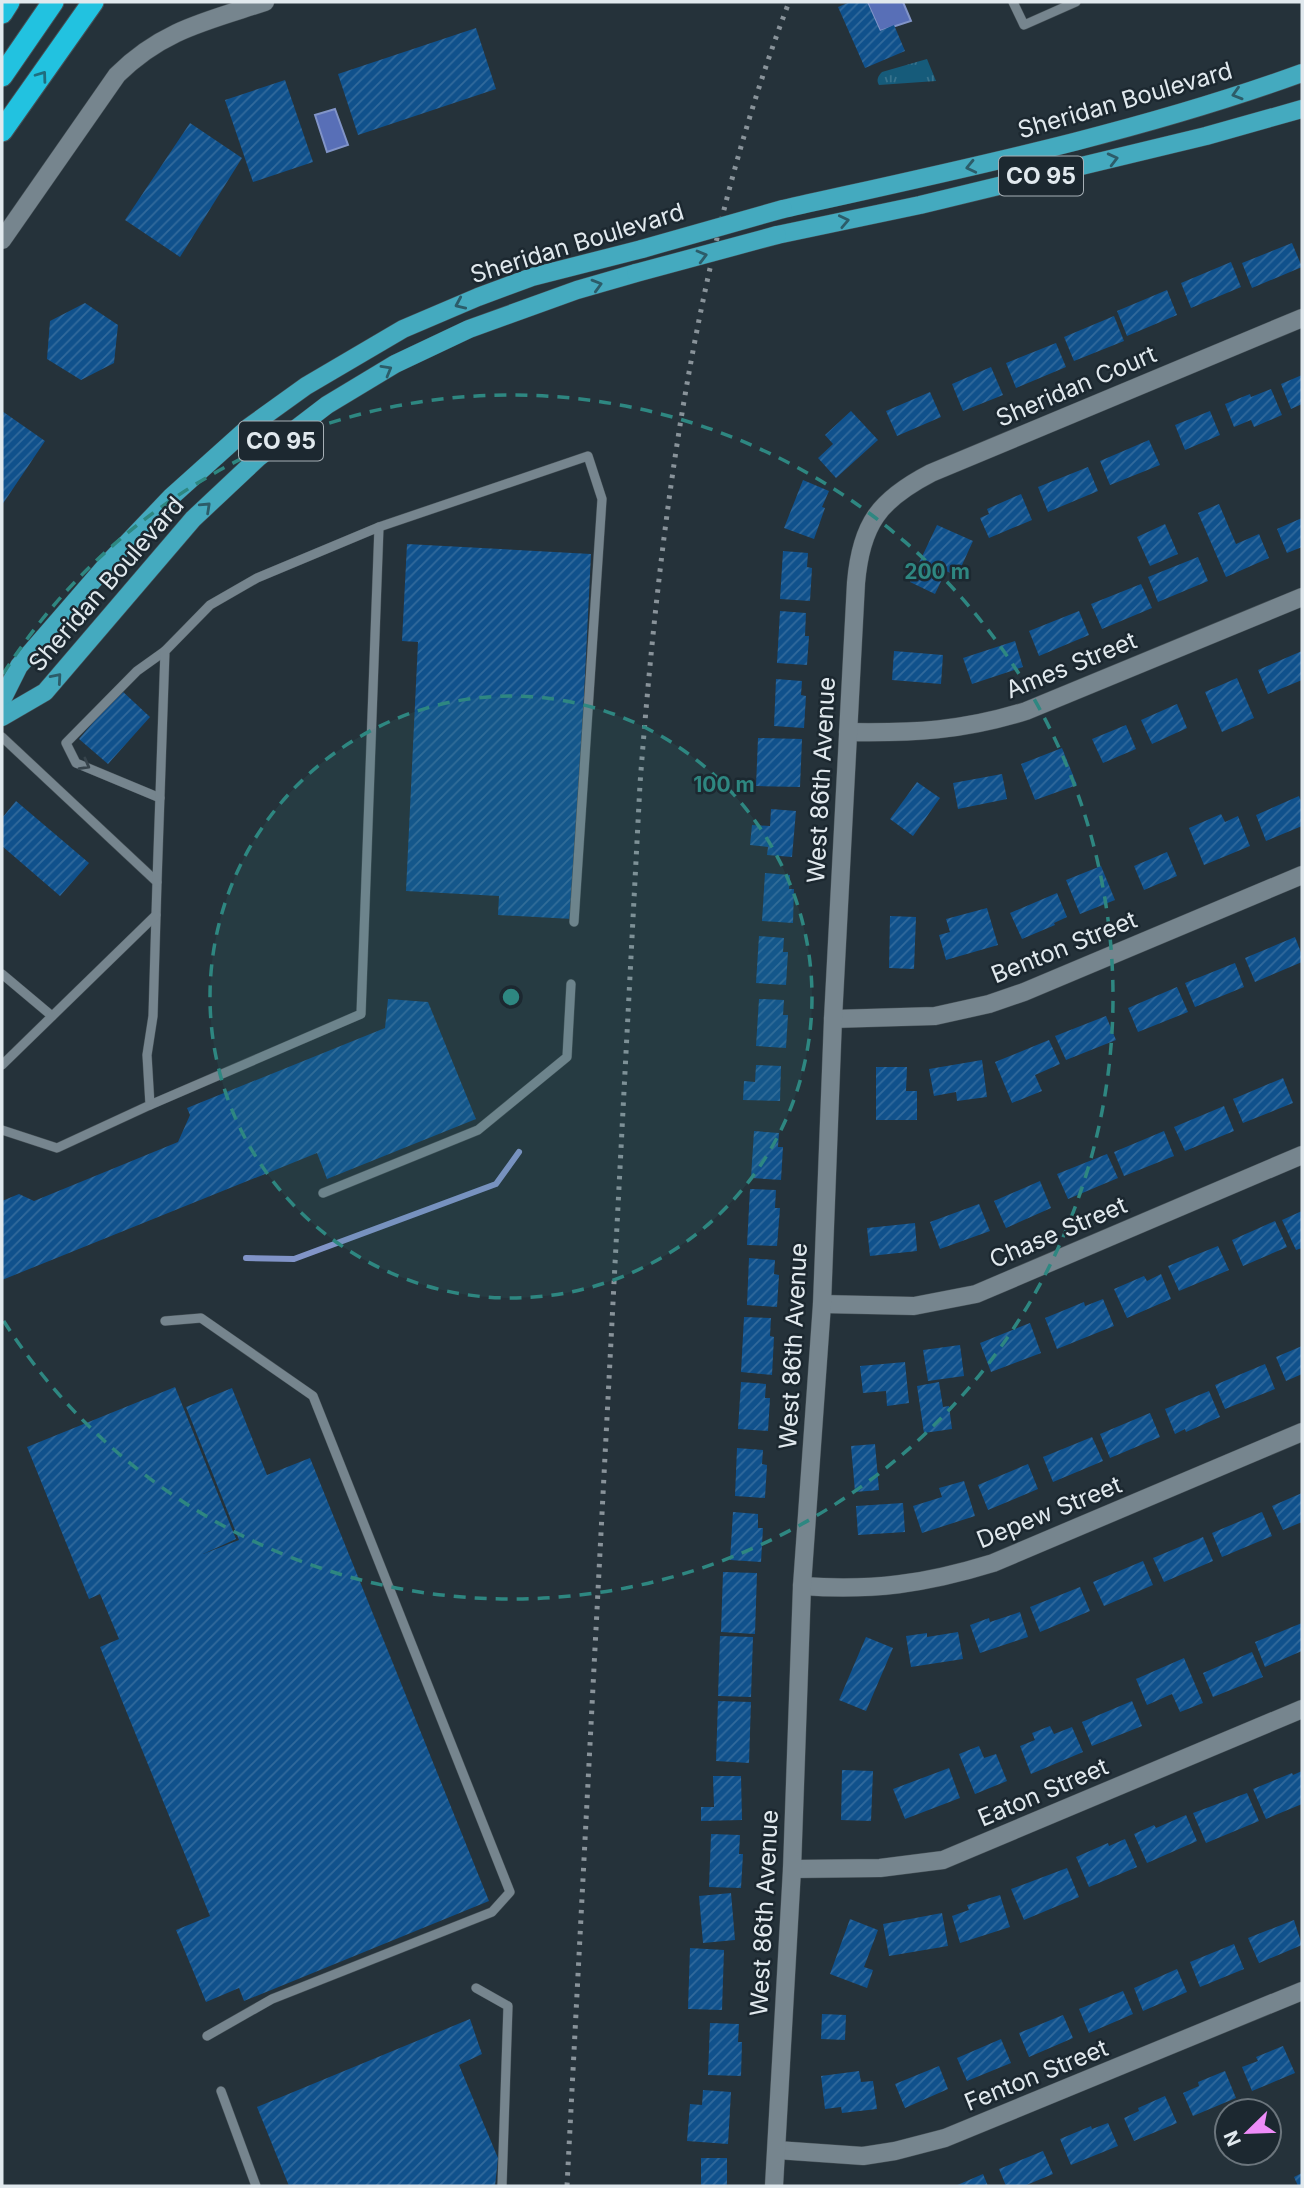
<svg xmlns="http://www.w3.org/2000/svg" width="1304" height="2188" font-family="Inter,sans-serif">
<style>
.park{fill:url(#park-tufts)}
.water{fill:#586fb7;stroke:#8194c8;stroke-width:2}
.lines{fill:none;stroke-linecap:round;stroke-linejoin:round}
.stream{stroke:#8194c8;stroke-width:6}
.building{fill:url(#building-hatch)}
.lane-casing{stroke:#455056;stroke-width:10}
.street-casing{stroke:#455056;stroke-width:19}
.primary-casing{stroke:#455056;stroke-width:19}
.highway-casing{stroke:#455056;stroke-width:23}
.lane{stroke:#76858e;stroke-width:9}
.street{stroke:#76858e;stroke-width:18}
.primary{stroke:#44aabf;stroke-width:18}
.highway{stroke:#22c2e0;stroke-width:21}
.rail{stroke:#89939a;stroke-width:5;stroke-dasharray:3.5 7;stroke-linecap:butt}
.primary-bridge-casing{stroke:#455056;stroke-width:19;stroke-linecap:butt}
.primary-bridge{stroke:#44aabf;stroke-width:18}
.oneway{stroke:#1f6d7f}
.oneway2{stroke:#2c5c69}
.oneway3{stroke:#37444c}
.ring{fill:none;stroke:#2e8781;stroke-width:3.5;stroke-dasharray:12 9}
.labels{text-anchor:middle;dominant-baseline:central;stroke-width:5;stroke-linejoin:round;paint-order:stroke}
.shield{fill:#1c2830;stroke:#a6afb5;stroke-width:2}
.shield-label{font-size:23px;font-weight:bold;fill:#e1e9ee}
.street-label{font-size:24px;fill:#e1e9ee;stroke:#1c2830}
.centre{fill:#2e8781;stroke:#1c2830;stroke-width:3.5}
.ring-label{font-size:21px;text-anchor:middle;font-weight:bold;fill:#2e8781;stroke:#1c2830;stroke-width:5;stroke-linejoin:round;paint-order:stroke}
</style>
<defs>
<pattern id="park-tufts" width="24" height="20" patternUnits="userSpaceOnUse" patternTransform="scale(1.75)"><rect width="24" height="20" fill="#165b7a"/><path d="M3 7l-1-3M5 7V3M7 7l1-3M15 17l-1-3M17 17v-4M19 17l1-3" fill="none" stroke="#38738d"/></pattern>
<pattern id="building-hatch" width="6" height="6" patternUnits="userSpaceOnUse" patternTransform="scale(1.75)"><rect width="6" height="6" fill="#10518c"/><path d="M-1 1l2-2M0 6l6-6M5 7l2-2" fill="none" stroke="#326a9c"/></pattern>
</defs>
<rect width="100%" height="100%" fill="#25323a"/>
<path class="park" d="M927,59L936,81L879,85C876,80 878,76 882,72Z"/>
<g class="water">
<polygon points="867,2 903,2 911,21 880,31"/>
<polygon points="335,109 348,145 327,152 315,115"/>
</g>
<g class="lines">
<polyline class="stream" points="246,1258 294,1259 496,1184 519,1152"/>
</g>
<g class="building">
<polygon points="850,2 867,2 880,31 894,25 905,51 865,68 838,7"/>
<polygon points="476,28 496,89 358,135 338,74"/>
<polygon points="285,80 313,162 253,182 225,100"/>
<polygon points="190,123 242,158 180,257 125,220"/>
<polygon points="1292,243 1302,267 1252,288 1242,263"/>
<polygon points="1231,262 1241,287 1191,308 1181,283"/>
<polygon points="1167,290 1177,315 1127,336 1117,311"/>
<polygon points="85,303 118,325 114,363 81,380 47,359 50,321"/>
<polygon points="1114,316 1124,341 1074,361 1064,337"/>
<polygon points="1056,343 1066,367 1016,388 1006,363"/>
<polygon points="991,367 1003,395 963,411 952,384"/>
<polygon points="1302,375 1302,404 1291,409 1281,384"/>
<polygon points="1271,389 1282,415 1254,427 1251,420 1234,427 1225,404 1250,394 1251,397"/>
<polygon points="930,392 941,417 897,436 886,411"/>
<polygon points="2,411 45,441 2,505"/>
<polygon points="851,411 878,440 836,478 818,458 833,444 825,435"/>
<polygon points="1210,411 1220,435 1185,450 1175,425"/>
<polygon points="1149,440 1160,465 1110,485 1100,461"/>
<polygon points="1088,467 1098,491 1048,512 1038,487"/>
<polygon points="803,480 829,491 822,507 825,508 814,539 784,528"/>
<polygon points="1021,494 1032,520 989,538 980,518 989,514 987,509"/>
<polygon points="1219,504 1236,544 1259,534 1269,558 1226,577 1198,513"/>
<polygon points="1302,518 1302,547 1287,553 1277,529"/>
<polygon points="1165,524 1178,554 1150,566 1137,537"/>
<polygon points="937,525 973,541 957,576 946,571 935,594 910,582"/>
<polygon points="407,544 591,554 573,919 498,915 499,896 406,891 418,642 402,641"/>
<polygon points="783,551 808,553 807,567 812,568 810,601 780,599"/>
<polygon points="1198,557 1208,581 1158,602 1148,577"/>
<polygon points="1141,584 1152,608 1102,629 1091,604"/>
<polygon points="780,611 806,613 805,636 809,636 807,665 777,663"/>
<polygon points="1079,611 1089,635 1039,656 1029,631"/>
<polygon points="1015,641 1023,667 972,684 963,658"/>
<polygon points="894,651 943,655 941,684 892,680"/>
<polygon points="1302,651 1302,680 1268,694 1258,670"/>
<polygon points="1237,678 1254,718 1222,732 1205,692"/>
<polygon points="776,679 802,681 801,695 806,696 804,728 774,726"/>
<polygon points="121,690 150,717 108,764 79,739"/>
<polygon points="1177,704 1187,728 1152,744 1141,720"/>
<polygon points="1126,725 1136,749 1103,763 1092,739"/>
<polygon points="758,738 802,739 800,787 756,786"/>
<polygon points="1062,748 1077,785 1035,800 1021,764"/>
<polygon points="1002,774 1007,799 958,809 953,783"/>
<polygon points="917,782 940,798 913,836 890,819"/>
<polygon points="1299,796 1302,804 1302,826 1266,841 1256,815"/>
<polygon points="16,801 89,863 60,896 2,846 2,818"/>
<polygon points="771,809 796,811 792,857 767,855 768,847 750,845 752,825 770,826"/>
<polygon points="1221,814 1225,822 1238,816 1250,846 1204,865 1189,828"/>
<polygon points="1167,852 1177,876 1144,890 1134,866"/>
<polygon points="1101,866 1115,900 1080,914 1066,880"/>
<polygon points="765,873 790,875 789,889 794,889 793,923 762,921"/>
<polygon points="1057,893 1067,917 1054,923 1055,925 1022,939 1010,913"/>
<polygon points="987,908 998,945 946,960 939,935 950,932 946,919"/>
<polygon points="890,916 916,917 914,969 889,968"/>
<polygon points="759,936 784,938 783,952 788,952 786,985 756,983"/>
<polygon points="1295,937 1302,955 1302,962 1255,982 1245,958"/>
<polygon points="1235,963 1244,987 1195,1007 1185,983"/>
<polygon points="1177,987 1188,1012 1138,1032 1128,1008"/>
<polygon points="388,999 428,1002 476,1119 327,1179 317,1153 2,1280 2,1201 19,1194 34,1201 178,1142 190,1115 187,1108 385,1028"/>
<polygon points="759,999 784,1000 783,1015 788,1015 786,1048 756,1046"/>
<polygon points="1106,1016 1116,1040 1066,1060 1055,1036"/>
<polygon points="1049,1040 1060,1064 1035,1075 1042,1091 1012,1103 995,1062"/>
<polygon points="982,1060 987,1097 957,1101 956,1092 934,1096 929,1069"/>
<polygon points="756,1065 781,1066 780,1101 743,1100 744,1081 755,1082"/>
<polygon points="876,1067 907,1067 906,1091 917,1091 917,1120 876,1120"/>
<polygon points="1283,1078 1293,1103 1243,1123 1233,1099"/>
<polygon points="1224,1106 1234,1131 1185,1151 1174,1127"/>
<polygon points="754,1131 779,1133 778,1147 783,1147 781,1180 751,1178"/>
<polygon points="1164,1131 1174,1156 1124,1176 1114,1152"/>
<polygon points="1107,1154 1118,1178 1068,1199 1057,1174"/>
<polygon points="1040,1181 1051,1208 1006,1228 994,1201"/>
<polygon points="750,1189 776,1190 775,1208 780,1208 777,1246 747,1245"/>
<polygon points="979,1204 990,1231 940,1249 930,1222"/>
<polygon points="1302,1211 1302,1248 1296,1250 1282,1220"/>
<polygon points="1275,1221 1287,1247 1243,1266 1232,1240"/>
<polygon points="915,1223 917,1251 870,1256 867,1228"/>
<polygon points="1218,1246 1229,1270 1179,1291 1168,1266"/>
<polygon points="749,1258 775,1260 774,1274 779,1275 777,1307 747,1305"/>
<polygon points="1161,1274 1171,1299 1127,1318 1114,1289 1144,1276 1147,1281"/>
<polygon points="1103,1299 1114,1326 1057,1349 1045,1318 1084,1302 1085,1306"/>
<polygon points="744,1317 771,1318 770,1336 774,1337 772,1375 741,1372"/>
<polygon points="1030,1323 1041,1353 991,1372 980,1343"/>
<polygon points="960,1345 964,1376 928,1381 923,1350"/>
<polygon points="1302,1346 1302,1374 1286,1381 1276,1357"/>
<polygon points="905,1362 909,1403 887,1406 886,1391 863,1393 860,1366"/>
<polygon points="1265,1364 1275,1389 1225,1409 1215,1385"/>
<polygon points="741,1382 766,1384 765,1398 770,1398 768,1431 738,1429"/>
<polygon points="939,1382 943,1407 949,1406 952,1429 924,1433 917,1386"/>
<polygon points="175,1387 236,1539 203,1554 239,1540 186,1407 232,1388 267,1475 310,1458 489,1901 244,2001 239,1988 206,2002 176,1930 210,1916 100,1647 119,1639 100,1594 89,1599 27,1447"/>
<polygon points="1209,1391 1220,1417 1186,1432 1185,1429 1175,1434 1165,1409"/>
<polygon points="1150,1413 1160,1437 1110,1458 1100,1434"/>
<polygon points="1092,1437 1103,1461 1053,1482 1043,1457"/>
<polygon points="875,1444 879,1490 855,1492 851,1446"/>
<polygon points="737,1448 763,1450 762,1464 767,1465 765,1498 735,1496"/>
<polygon points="1028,1464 1038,1489 988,1510 978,1485"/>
<polygon points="964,1481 975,1516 922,1533 913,1506 942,1497 939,1488"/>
<polygon points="1302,1493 1302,1522 1283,1530 1272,1506"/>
<polygon points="903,1503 905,1532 858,1535 856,1506"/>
<polygon points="733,1512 758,1514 758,1528 763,1528 761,1562 730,1560"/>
<polygon points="1262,1512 1272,1536 1222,1557 1212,1533"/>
<polygon points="1203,1537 1213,1561 1164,1582 1153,1558"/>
<polygon points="1143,1561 1153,1585 1104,1606 1093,1582"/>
<polygon points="723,1572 757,1573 755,1634 721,1632"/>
<polygon points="1080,1587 1090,1611 1040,1632 1030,1607"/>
<polygon points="1020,1612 1028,1637 980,1653 970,1625 989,1618 990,1622"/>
<polygon points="1302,1623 1302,1651 1265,1667 1255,1642"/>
<polygon points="958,1632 963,1659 911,1667 906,1636 927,1633 927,1637"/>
<polygon points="720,1636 753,1637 751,1697 718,1696"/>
<polygon points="866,1637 893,1648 866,1711 839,1700"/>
<polygon points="1252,1652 1263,1677 1213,1697 1203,1673"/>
<polygon points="1184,1658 1203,1703 1180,1712 1172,1694 1147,1705 1136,1679"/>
<polygon points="718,1701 751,1702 749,1763 716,1761"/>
<polygon points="1132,1701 1142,1726 1092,1746 1082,1722"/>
<polygon points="1050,1726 1054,1734 1072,1727 1083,1752 1031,1774 1020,1746 1035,1740 1032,1733"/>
<polygon points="979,1746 984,1758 996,1754 1007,1781 975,1794 959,1754"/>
<polygon points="949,1768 960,1798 905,1819 893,1789"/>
<polygon points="842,1770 873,1771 871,1821 841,1820"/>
<polygon points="1302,1771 1302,1804 1266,1819 1253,1789 1292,1773 1293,1775"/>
<polygon points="713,1776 741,1776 742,1820 701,1821 701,1807 714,1807"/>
<polygon points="1247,1793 1259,1821 1206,1843 1193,1813"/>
<polygon points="1186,1815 1197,1841 1147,1863 1134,1834 1154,1825 1156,1828"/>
<polygon points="711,1834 740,1835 739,1854 743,1854 741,1888 709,1887"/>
<polygon points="1125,1839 1137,1867 1089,1887 1076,1857 1108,1843 1109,1846"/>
<polygon points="1067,1868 1079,1897 1024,1920 1011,1889"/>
<polygon points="731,1893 735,1940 703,1943 699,1896"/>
<polygon points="1000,1895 1010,1927 960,1943 952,1916 969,1910 967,1905"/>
<polygon points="942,1913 948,1946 889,1956 883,1924"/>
<polygon points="850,1919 878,1930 864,1967 873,1970 867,1988 830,1974"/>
<polygon points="1294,1920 1302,1945 1259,1963 1248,1938"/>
<polygon points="1234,1944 1244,1969 1200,1987 1190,1962"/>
<polygon points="690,1948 724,1950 722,2010 688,2009"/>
<polygon points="1177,1969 1187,1992 1143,2011 1134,1988"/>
<polygon points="1123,1991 1133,2014 1089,2033 1079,2009"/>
<polygon points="822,2014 846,2015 845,2040 821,2039"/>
<polygon points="1063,2015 1073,2038 1029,2057 1019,2033"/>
<polygon points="470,2019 482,2054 459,2065 498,2158 495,2186 289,2186 257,2107"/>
<polygon points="710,2023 739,2024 738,2042 742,2042 741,2076 708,2075"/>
<polygon points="1001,2039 1011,2063 967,2081 957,2058"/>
<polygon points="1283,2046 1295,2073 1252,2091 1242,2067 1258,2061 1256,2057"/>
<polygon points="939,2066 948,2089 905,2108 895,2084"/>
<polygon points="859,2071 861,2082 873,2081 877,2109 842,2113 841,2107 825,2109 821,2076"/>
<polygon points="1225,2071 1236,2098 1193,2116 1183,2093 1199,2086 1198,2082"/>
<polygon points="703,2090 731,2092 728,2144 687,2141 690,2104 702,2105"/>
<polygon points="1165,2096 1177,2123 1134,2141 1124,2118 1139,2111 1138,2108"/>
<polygon points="1108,2123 1118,2146 1071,2165 1060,2139 1091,2126 1092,2129"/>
<polygon points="1043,2151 1053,2174 1024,2186 1006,2186 999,2169"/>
<rect x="701" y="2158" width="26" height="28"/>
<polygon points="1302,2173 1302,2186 1298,2186 1294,2177"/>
<polygon points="983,2174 988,2186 955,2186"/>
</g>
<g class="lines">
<g class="lane-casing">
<g id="lane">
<polyline points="1013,2 1024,25 1076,2"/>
<polyline points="379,527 588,456 602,499 574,922"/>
<polyline points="2,737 157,882 153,1016 147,1055 150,1105 57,1148 2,1130"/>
<polyline points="160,798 76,763 66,743 137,671 165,651"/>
<polyline points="2,974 52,1016"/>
<polyline points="2,1065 156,915"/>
<polyline points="150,1105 361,1014 379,527 257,578 210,605 165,651 157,882"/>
<polyline points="323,1193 478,1130 567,1057 571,984"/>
<polyline points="165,1321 201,1318 313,1396 510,1892 492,1912 272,1999 207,2036"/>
<polyline points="476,1988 508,2006 502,2186"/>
<polyline points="221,2091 256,2186"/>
</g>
</g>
<g class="street-casing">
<g id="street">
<path d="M2,240L117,75C162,30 207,21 265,2"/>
<path d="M848,732C914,733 962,731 1026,711L1302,597"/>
<polyline points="833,1019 935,1016 989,1004 1024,992 1302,875"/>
<polyline points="822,1304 914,1306 976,1294 1302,1155"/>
<path d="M802,1586C873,1591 925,1584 993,1563L1302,1432"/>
<polyline points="792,1869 880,1868 943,1860 1302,1709"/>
<polyline points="777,2150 863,2156 895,2151 945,2138 1302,1991"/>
<path d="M774,2186L792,1869L802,1586L822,1304L833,1019L856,583C861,524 879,500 931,473L1302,318"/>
</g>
</g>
<g class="primary-casing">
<g id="primary">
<path d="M783,209C957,170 1134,134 1302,73"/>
<polyline points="777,235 920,205 1206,136 1302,109"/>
<polyline points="2,700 19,666 110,561 171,497 249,427 306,386 403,329 478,297 532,277 642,249"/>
<polyline points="2,717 45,692 193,519 259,457 327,405 395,364 469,329 577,290 636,273"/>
</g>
</g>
<g class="highway-casing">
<g id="highway">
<polyline points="2,13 9,2"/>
<polyline points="2,76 53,2"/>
<polyline points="2,131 93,2"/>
</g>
</g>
<use href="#lane" class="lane"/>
<use href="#street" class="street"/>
<use href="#primary" class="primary"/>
<use href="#highway" class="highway"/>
<path class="rail" d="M567,2186L640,784C660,519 694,252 789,2"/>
<g class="primary-bridge-casing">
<g id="primary-bridge">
<polyline points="642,249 783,209"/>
<polyline points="636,273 777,235"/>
</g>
</g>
<use href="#primary-bridge" class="primary-bridge"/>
</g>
<defs><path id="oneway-chevron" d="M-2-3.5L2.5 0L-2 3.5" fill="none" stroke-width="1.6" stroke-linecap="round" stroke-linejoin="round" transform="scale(1.75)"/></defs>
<use class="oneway" href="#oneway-chevron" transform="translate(42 76) rotate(-54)"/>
<g class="oneway2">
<use href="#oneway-chevron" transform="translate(1237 94) rotate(163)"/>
<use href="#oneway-chevron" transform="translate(1113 159) rotate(-14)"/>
<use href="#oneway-chevron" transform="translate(971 167) rotate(167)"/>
<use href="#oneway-chevron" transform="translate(844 221) rotate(-12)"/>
<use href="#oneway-chevron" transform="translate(702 256) rotate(-15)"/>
<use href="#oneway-chevron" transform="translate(597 285) rotate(-16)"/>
<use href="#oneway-chevron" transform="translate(460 304) rotate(156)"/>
<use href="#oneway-chevron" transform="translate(387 370) rotate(-30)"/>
<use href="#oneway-chevron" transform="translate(206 507) rotate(-43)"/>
<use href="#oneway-chevron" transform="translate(57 678) rotate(-49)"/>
</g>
<use class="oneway3" href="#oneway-chevron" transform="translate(85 765) rotate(29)"/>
<circle cx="511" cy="997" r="301" fill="#2e8781" fill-opacity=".12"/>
<g class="ring">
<circle cx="511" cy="997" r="301"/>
<path d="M3 674A602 602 0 1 1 3 1320"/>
</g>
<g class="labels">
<g class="shield">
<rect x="999" y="156.5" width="84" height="39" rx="5"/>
<rect x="239" y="421.5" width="84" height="39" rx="5"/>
</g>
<g class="shield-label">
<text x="1041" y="176">CO 95</text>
<text x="281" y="441">CO 95</text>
</g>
<g class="street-label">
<text transform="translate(1125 100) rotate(-16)">Sheridan Boulevard</text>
<text transform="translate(577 243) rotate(-17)">Sheridan Boulevard</text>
<text transform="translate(1076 386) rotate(-23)">Sheridan Court</text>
<text transform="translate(106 584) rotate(-49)">Sheridan Boulevard</text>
<text transform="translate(1071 665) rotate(-22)">Ames Street</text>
<text transform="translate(821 780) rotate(-87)">West 86th Avenue</text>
<text transform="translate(1064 947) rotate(-22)">Benton Street</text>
<text transform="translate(1058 1232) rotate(-23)">Chase Street</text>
<text transform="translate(793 1346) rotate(-87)">West 86th Avenue</text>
<text transform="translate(1049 1512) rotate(-22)">Depew Street</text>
<text transform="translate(1043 1792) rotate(-23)">Eaton Street</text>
<text transform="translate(764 1913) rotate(-87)">West 86th Avenue</text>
<text transform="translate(1036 2075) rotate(-22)">Fenton Street</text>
</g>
</g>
<circle cx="511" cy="997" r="10" class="centre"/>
<g class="ring-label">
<text x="937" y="579">200 m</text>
<text x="724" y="792">100 m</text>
</g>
<rect width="1304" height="2188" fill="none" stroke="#e1e9ee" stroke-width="7"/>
<g transform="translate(1248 2132) rotate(247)"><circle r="33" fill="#1c2830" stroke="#6b757c" stroke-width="2"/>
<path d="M0-5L12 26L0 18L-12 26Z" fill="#ee8cf8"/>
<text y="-10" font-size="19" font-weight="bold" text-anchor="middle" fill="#e1e9ee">N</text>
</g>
</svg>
